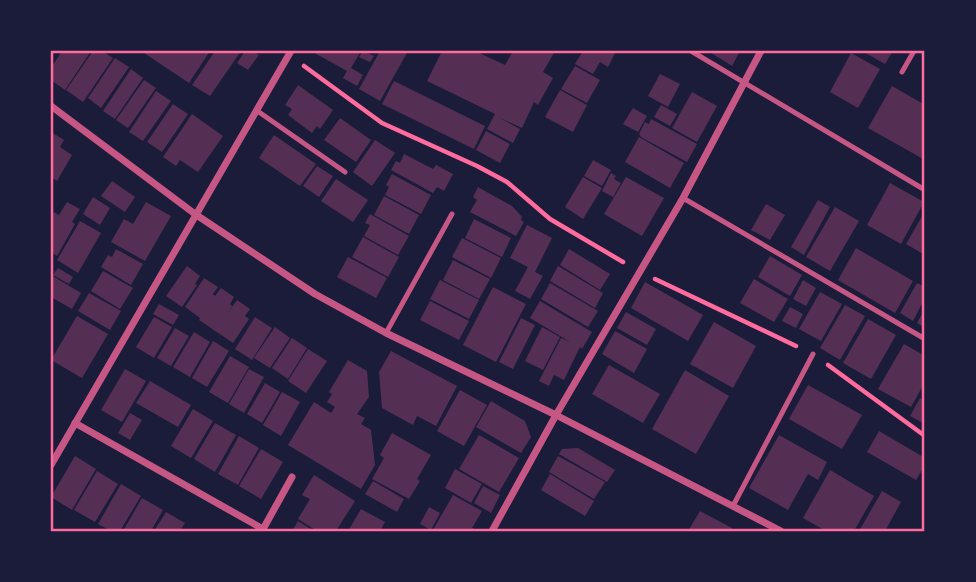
<svg xmlns="http://www.w3.org/2000/svg" width="976" height="582" font-family="'Varela Round',sans-serif">
<style>
.building{fill:#542f53}
.lines{fill:none;stroke-linecap:round;stroke-linejoin:round}
.path{stroke:#ff6b9d;stroke-width:4.5}
.service{stroke:#c65784;stroke-width:5}
.minor{stroke:#c65784;stroke-width:7}
.neatline{fill:none;stroke:#ff6b9d;stroke-width:2.5}
</style>
<rect width="100%" height="100%" fill="#1b1b3a"/>
<g class="building">
<polygon points="62,51 91,51 65,90 51,80 51,68"/>
<polygon points="93,51 102,51 113,58 83,102 66,90"/>
<polygon points="141,51 210,51 189,83"/>
<polygon points="215,51 241,51 210,96 192,85"/>
<polygon points="245,51 253,51 259,55 248,70 237,63"/>
<polygon points="311,51 361,51 351,68 363,75 357,86 343,78 347,71"/>
<polygon points="363,51 374,56 370,62 359,57"/>
<polygon points="380,51 408,51 380,101 359,89"/>
<polygon points="442,51 475,51 505,65 513,51 555,51 543,72 553,78 538,105 534,102 522,128 498,117 520,129 513,143 487,129 495,114 427,81"/>
<polygon points="583,51 612,51 615,53 608,67 600,62 593,74 575,64"/>
<polygon points="708,51 740,51 732,66"/>
<polygon points="862,51 893,51 885,64"/>
<polygon points="851,53 880,69 858,108 830,92"/>
<polygon points="115,58 129,67 101,108 88,98"/>
<polygon points="575,66 600,80 587,103 561,89"/>
<polygon points="131,69 143,78 115,119 103,111"/>
<polygon points="660,74 680,84 668,107 648,96"/>
<polygon points="144,80 156,88 128,128 116,120"/>
<polygon points="394,81 485,126 474,149 382,104"/>
<polygon points="298,85 333,110 320,129 317,126 312,133 288,115 292,109 285,105"/>
<polygon points="892,86 925,105 925,160 868,128"/>
<polygon points="560,90 587,105 573,132 545,117"/>
<polygon points="156,91 171,101 143,141 129,132"/>
<polygon points="692,92 717,106 697,142 672,128"/>
<polygon points="173,104 188,114 162,152 147,142"/>
<polygon points="661,105 677,114 670,126 654,117"/>
<polygon points="633,108 647,116 638,132 623,124"/>
<polygon points="192,114 223,136 198,172 180,160 176,166 163,157"/>
<polygon points="340,118 371,140 356,162 324,140"/>
<polygon points="651,119 697,144 687,162 641,137 639,134 645,122 649,124"/>
<polygon points="486,131 510,144 500,163 476,150"/>
<polygon points="51,132 64,140 60,147 72,155 57,181 51,177"/>
<polygon points="274,135 316,164 300,186 259,158"/>
<polygon points="639,137 684,163 670,188 625,162"/>
<polygon points="375,140 395,153 372,186 353,172"/>
<polygon points="404,154 433,169 436,165 453,174 444,191 437,187 433,193 391,170 396,161 400,163"/>
<polygon points="593,160 611,170 602,186 584,176"/>
<polygon points="317,166 333,176 319,197 303,186"/>
<polygon points="611,173 616,176 614,179 621,183 613,197 602,191"/>
<polygon points="392,174 431,195 421,214 385,195 389,187 386,185"/>
<polygon points="583,177 602,188 583,219 565,207"/>
<polygon points="626,177 664,198 642,236 604,214"/>
<polygon points="336,179 368,200 353,222 321,201"/>
<polygon points="112,181 135,197 125,212 101,196"/>
<polygon points="890,183 924,202 901,244 867,225"/>
<polygon points="478,187 512,206 522,217 521,220 524,222 516,236 470,212 477,200 473,197"/>
<polygon points="384,196 419,215 409,234 374,215"/>
<polygon points="93,197 110,208 100,225 83,214"/>
<polygon points="818,200 830,207 804,255 791,247"/>
<polygon points="67,202 80,209 72,222 75,224 57,256 51,252 51,217 54,212 59,215"/>
<polygon points="146,202 171,216 145,261 111,242 124,219 133,224"/>
<polygon points="766,204 785,215 770,240 751,230"/>
<polygon points="835,207 859,221 830,271 806,257"/>
<polygon points="925,211 925,255 906,244"/>
<polygon points="370,214 409,236 398,255 364,236 370,225 365,223"/>
<polygon points="474,219 511,238 502,257 465,238"/>
<polygon points="80,221 101,233 78,273 57,260"/>
<polygon points="527,225 552,238 535,272 543,276 530,299 515,291 528,267 510,258"/>
<polygon points="363,237 399,257 388,277 352,257"/>
<polygon points="462,238 501,258 491,278 452,257"/>
<polygon points="856,248 913,281 895,313 838,280"/>
<polygon points="116,249 143,264 131,285 101,267 108,255 112,257"/>
<polygon points="569,249 610,274 600,290 560,265"/>
<polygon points="770,256 802,275 790,296 758,277"/>
<polygon points="348,257 387,278 376,298 337,277"/>
<polygon points="453,260 490,279 479,299 443,280"/>
<polygon points="187,266 200,276 195,284 197,285 182,307 166,296"/>
<polygon points="558,266 603,293 595,308 550,281"/>
<polygon points="58,268 73,277 69,284 53,275"/>
<polygon points="103,271 133,288 120,309 91,291"/>
<polygon points="51,275 81,293 72,309 51,297"/>
<polygon points="204,278 218,287 213,294 215,296 221,288 234,297 230,304 232,306 227,314 237,300 250,309 245,316 249,319 233,343 199,320 200,318 185,307"/>
<polygon points="754,279 788,299 774,322 740,303"/>
<polygon points="440,280 479,300 469,319 430,299"/>
<polygon points="803,280 816,288 806,306 793,299"/>
<polygon points="645,282 703,315 688,341 631,308"/>
<polygon points="550,283 598,311 588,327 541,299"/>
<polygon points="917,283 925,287 925,298 913,321 900,313"/>
<polygon points="493,287 526,304 496,362 463,345"/>
<polygon points="820,292 842,304 821,341 799,329"/>
<polygon points="89,293 121,311 110,330 78,311"/>
<polygon points="430,301 469,321 459,340 420,320"/>
<polygon points="540,301 592,332 582,349 580,347 564,380 554,375 549,386 539,381 561,338 570,342 530,318"/>
<polygon points="159,304 179,315 173,325 153,314"/>
<polygon points="845,305 865,316 840,360 820,348"/>
<polygon points="790,307 803,314 796,328 782,321"/>
<polygon points="925,308 925,328 917,323"/>
<polygon points="626,312 656,329 647,345 617,328"/>
<polygon points="77,316 108,334 82,378 51,360"/>
<polygon points="154,317 172,327 154,358 136,347"/>
<polygon points="255,317 272,328 252,360 235,349"/>
<polygon points="521,318 535,325 513,369 499,362"/>
<polygon points="868,319 896,335 871,379 843,363"/>
<polygon points="714,322 756,346 733,388 690,364"/>
<polygon points="275,327 290,338 270,368 254,358"/>
<polygon points="542,327 560,337 543,370 525,361"/>
<polygon points="175,328 189,336 171,366 157,358"/>
<polygon points="615,331 647,349 634,373 602,354"/>
<polygon points="194,332 210,342 190,377 173,367"/>
<polygon points="292,338 307,348 288,379 272,368"/>
<polygon points="213,341 229,351 207,387 192,378"/>
<polygon points="904,344 925,356 925,382 911,407 878,389"/>
<polygon points="308,349 327,361 306,393 288,381"/>
<polygon points="391,351 457,386 436,426 417,416 413,425 382,408 379,372"/>
<polygon points="230,356 249,367 228,403 209,392"/>
<polygon points="348,360 367,371 369,397 357,414 365,418 361,424 371,430 375,465 361,489 288,445 314,402 331,413 335,407 327,402 332,394 329,392"/>
<polygon points="609,365 660,394 643,423 592,394"/>
<polygon points="125,369 146,381 122,422 101,410"/>
<polygon points="249,369 264,377 244,413 229,404"/>
<polygon points="685,370 729,396 696,454 652,429"/>
<polygon points="150,381 191,405 178,427 136,403"/>
<polygon points="265,383 280,392 262,423 247,414"/>
<polygon points="808,385 862,415 842,449 789,419"/>
<polygon points="460,390 487,405 464,446 437,431"/>
<polygon points="282,392 300,402 281,436 263,425"/>
<polygon points="920,398 925,401 925,424 910,416"/>
<polygon points="491,401 525,421 531,437 521,453 476,427"/>
<polygon points="193,409 213,421 191,458 171,446"/>
<polygon points="130,413 142,420 130,440 118,433"/>
<polygon points="215,423 236,435 215,472 194,459"/>
<polygon points="879,431 925,458 925,465 916,480 867,452"/>
<polygon points="392,433 431,455 417,479 420,481 409,499 372,479 384,458 380,455"/>
<polygon points="479,435 519,458 499,492 459,469"/>
<polygon points="779,435 827,462 818,480 808,474 788,510 749,488"/>
<polygon points="239,436 259,448 238,485 218,474"/>
<polygon points="578,448 615,470 607,482 559,454 562,449"/>
<polygon points="261,449 283,462 261,499 239,486"/>
<polygon points="75,456 96,469 72,510 51,497"/>
<polygon points="558,456 605,482 594,499 549,472"/>
<polygon points="455,469 482,484 471,503 445,488"/>
<polygon points="830,470 874,496 854,531 826,531 803,518"/>
<polygon points="97,471 118,484 95,522 74,510"/>
<polygon points="550,474 594,501 585,516 541,490"/>
<polygon points="314,475 355,501 336,531 317,531 298,519 310,499 302,495"/>
<polygon points="373,481 404,499 397,512 365,494"/>
<polygon points="121,484 141,496 120,531 111,531 98,524"/>
<polygon points="483,486 500,495 491,513 474,503"/>
<polygon points="882,491 901,502 885,531 859,531"/>
<polygon points="453,495 482,511 472,528 478,531 433,530"/>
<polygon points="142,498 163,510 151,531 123,531"/>
<polygon points="429,507 440,513 431,530 420,524"/>
<polygon points="361,509 385,522 380,531 348,531"/>
<polygon points="700,511 732,528 730,531 688,531"/>
<polygon points="166,512 185,523 180,531 154,531"/>
<polygon points="298,521 314,531 292,531"/>
</g>
<g class="lines">
<g class="path">
<polyline points="304,66 382,123 477,166 507,182 550,219 623,262"/>
<polyline points="655,279 796,346"/>
<polyline points="828,365 925,436"/>
</g>
<g class="service">
<polyline points="691,51 925,190"/>
<polyline points="902,72 914,51"/>
<polyline points="256,110 345,172"/>
<polyline points="683,198 925,339"/>
<polyline points="386,333 452,214"/>
<polyline points="733,506 813,354"/>
</g>
<g class="minor">
<polyline points="51,106 195,214 315,294 386,333 556,415 781,531"/>
<polyline points="75,423 263,529"/>
<polyline points="51,465 291,51"/>
<polyline points="262,531 292,477"/>
<polyline points="492,531 556,415 683,198 761,51"/>
</g>
</g>
<rect width="976" height="582" fill="none" stroke="#1b1b3a" stroke-width="105"/>
<rect x="52" y="52" width="871" height="478" class="neatline"/>
</svg>
